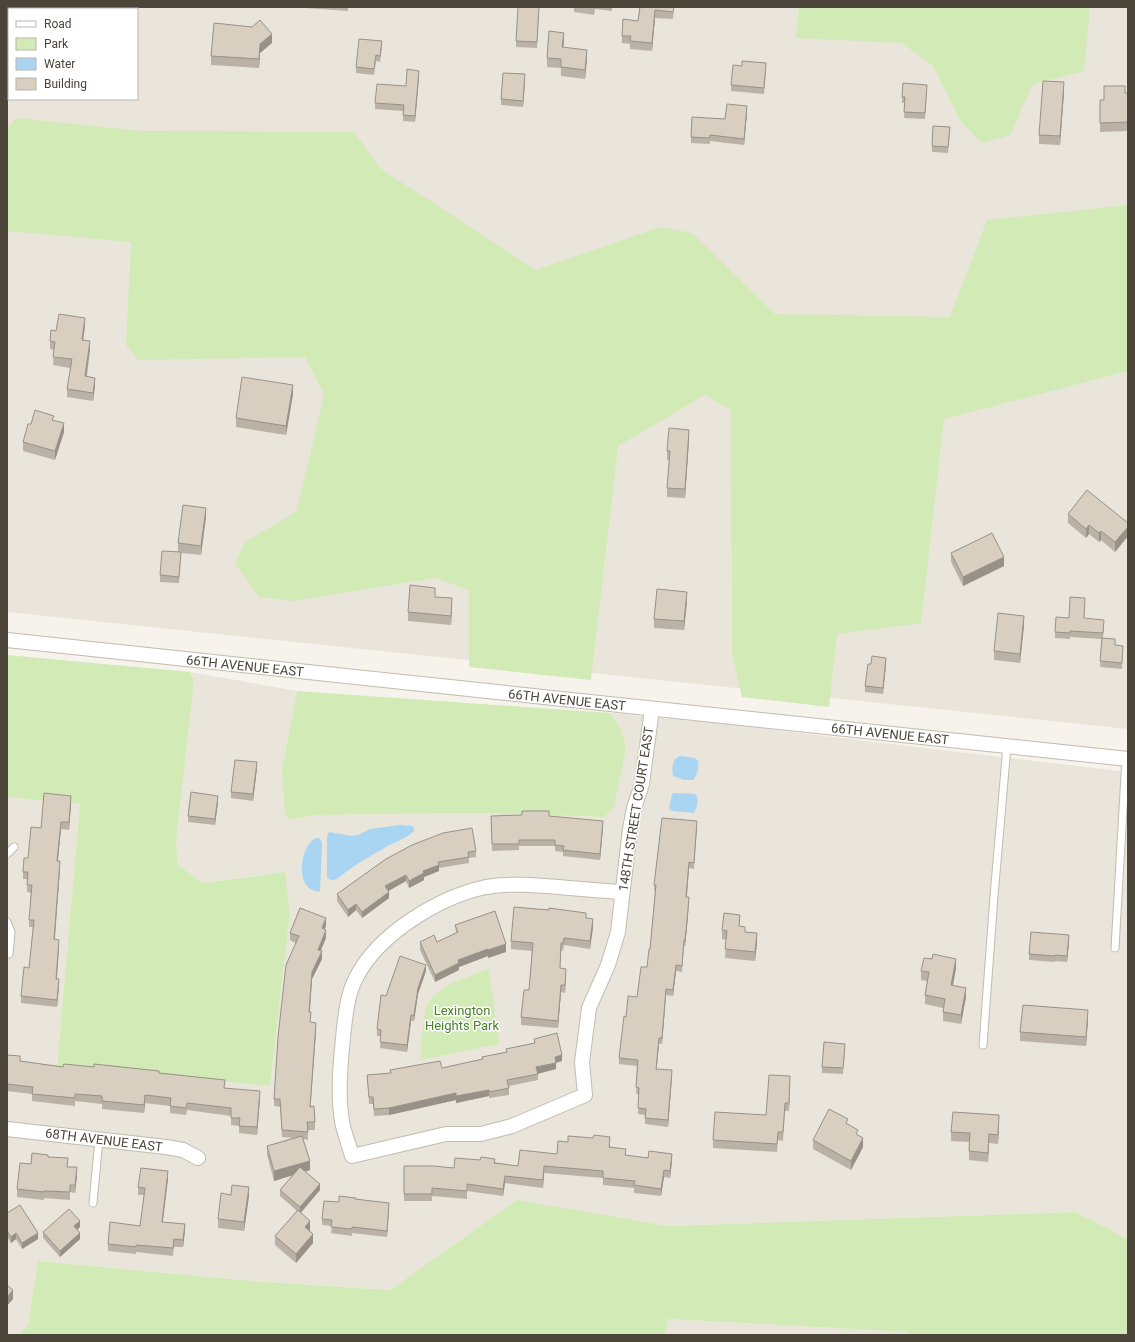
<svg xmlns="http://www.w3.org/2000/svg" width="1135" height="1342" font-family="Roboto,sans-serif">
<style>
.residential{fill:#eae5da;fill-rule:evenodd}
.green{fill:#d2eab5}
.water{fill:#a9d4f2}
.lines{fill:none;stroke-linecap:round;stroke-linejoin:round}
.service-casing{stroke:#c2bbae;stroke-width:9}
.minor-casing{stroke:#c2bbae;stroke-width:16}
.service{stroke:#fff;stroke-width:7}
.minor{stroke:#fff;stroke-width:14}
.wall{fill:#bab2a6}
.shaded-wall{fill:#979187}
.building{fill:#d8cfc1;stroke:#979187}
.labels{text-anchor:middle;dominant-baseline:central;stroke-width:3;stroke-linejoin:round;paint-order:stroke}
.street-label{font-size:13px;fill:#4b4439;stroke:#fff}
.park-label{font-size:13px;fill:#4a7f2a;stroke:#fff}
</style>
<rect width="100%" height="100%" fill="#f6f3ec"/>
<g class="residential">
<path d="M7,7H1128V729L7,612ZM9,9H137V99H9Z"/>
<polygon points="190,672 297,691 282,769 290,820 312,815 476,813 604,817 621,729 610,713 716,723 1128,772 1128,1239 1076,1212 669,1226 517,1200 390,1290 252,1281 38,1261 28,1325 18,1335 7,1335 7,797 80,804 57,1066 270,1086 290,913 284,872 202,883 178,865 176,843 194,682"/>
<polygon points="668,1319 908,1332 913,1335 665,1335"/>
</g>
<g class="green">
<polygon points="799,7 1090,7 1084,71 1033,84 1010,135 982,143 961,122 933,66 902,43 796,38"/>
<polygon points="16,118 142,131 354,132 381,169 536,270 660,227 692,233 775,314 950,317 987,220 1128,205 1128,371 944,419 921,623 837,634 829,707 742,697 732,653 731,410 705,395 618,446 591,680 469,667 469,590 436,578 294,601 259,597 235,564 245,542 297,511 324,394 305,357 138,360 126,345 131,242 7,231 7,129"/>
<polygon points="7,655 190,672 194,682 176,843 178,865 203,883 285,872 290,913 270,1086 57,1066 80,804 7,797"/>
<polygon points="297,691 610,713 621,729 626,748 614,807 604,817 476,813 313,815 290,820 285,815 282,769"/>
<path d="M489,969L499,1044L420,1060C422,1044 422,1019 427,1005C434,987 472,975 489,969Z"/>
<polygon points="517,1200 669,1226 1076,1212 1128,1239 1128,1335 913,1335 907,1332 668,1319 665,1335 18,1335 28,1325 38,1261 252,1281 390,1290"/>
</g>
<g class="water">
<path d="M680,756L695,758L698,761C699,768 698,774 693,780H684L673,776C672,768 671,760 680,756Z"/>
<path d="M675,793L695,794C700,800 697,806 694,813L672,811L669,809L672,794Z"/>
<path d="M400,825L412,826L414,828V831C405,840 391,843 381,850C368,857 355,865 343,874C338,878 334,883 327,878V837L329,832L352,836L358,835L370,829Z"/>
<path d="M316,838H319L322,842V847L320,891L318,892C312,890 306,887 304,881C299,868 303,845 316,838Z"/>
</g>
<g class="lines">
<g class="service-casing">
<g id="service">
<polyline points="7,854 14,847"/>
<polyline points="7,922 11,932 9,954"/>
<polyline points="1115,948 1126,758"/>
<polyline points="983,1045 994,896 1007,746"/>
<polyline points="93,1203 99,1139"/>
</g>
</g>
<g class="minor-casing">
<g id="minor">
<polyline points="7,640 1128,759"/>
<path d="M622,892C601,891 580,889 559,887C535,885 510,883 486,887C439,897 378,934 356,978C348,993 346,1011 344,1028C341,1059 337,1090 342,1121C344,1133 349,1145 352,1156L446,1134H481L512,1126L585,1095L582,1062L589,1008L608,965L618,932L630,829L634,808L642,784L652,709"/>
<polyline points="7,1129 166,1147 183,1150 198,1158"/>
</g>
</g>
<use href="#service" class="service"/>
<use href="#minor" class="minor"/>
</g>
<g class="wall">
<rect x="56" y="7" width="40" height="2"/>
<polygon points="306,7 348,7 348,11 306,8"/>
<polygon points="574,7 612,7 612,11 595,9 594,15 574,12"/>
<polygon points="640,7 674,7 673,19 655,18 652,51 630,49 630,44 622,43 622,36 638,21"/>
<polygon points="539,13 537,48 516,47 516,41"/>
<polygon points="564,42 563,47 587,59 585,79 561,76 561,68 547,67 547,58"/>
<polygon points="272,43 260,53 259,68 211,65 211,56"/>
<polygon points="382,47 380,62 376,61 374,75 356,73 356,67"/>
<polygon points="742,66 766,69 764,94 731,91 731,85"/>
<polygon points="419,77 415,122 403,121 403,111 375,109 375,103 406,86"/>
<polygon points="525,80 523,107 501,105 501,99"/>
<polygon points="927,91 925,119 904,118 905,103 902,103 902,97"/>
<polygon points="1064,92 1060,145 1039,144 1039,135"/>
<polygon points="1125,93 1128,93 1128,131 1100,132 1100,100 1104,100"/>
<polygon points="747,113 744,145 710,141 710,144 691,143 691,137"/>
<polygon points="950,133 948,153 932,152 932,146"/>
<polygon points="85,326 83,340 90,349 87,376 95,386 93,401 67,397 67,389 70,368 53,365 54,350 50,349 50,341 56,331"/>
<polygon points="293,394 286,435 236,427 236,418"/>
<polygon points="54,420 64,432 55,460 23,451 23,442 31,424"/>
<polygon points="689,439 685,498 667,497 667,488 669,460 667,460 667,451"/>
<polygon points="1068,514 1128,523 1128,536 1115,552 1101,540 1099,542 1089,534 1086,538 1068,523"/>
<polygon points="206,517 201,555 181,553 179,583 160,582 160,575 178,552 178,543"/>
<polygon points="951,553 1004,566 963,586 951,562"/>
<polygon points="435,597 452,607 451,625 408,621 408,612"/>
<polygon points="687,601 684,630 654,628 654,619"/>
<polygon points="1085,604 1084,618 1104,626 1103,638 1115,645 1123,652 1122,669 1100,667 1102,639 1070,637 1070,639 1055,638 1055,632 1069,618"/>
<polygon points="1024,625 1020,663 994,660 994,651"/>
<polygon points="871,664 886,664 883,694 865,692 865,686"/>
<polygon points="257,768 253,801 231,798 231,792"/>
<polygon points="218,802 215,825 188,822 188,816"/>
<polygon points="71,803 69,830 61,829 58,861 60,868 55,939 59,947 57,979 59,986 57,1007 21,1003 21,996 29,968 33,927 29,927 29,920 31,893 27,892 27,879 23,879 23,872 41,828"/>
<polygon points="491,816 549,816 603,827 600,860 563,856 563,852 555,851 555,846 519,846 519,850 492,851"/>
<polygon points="697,827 694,869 689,868 687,897 689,903 687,927 685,946 684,946 682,972 676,971 673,996 666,995 662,1044 659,1044 656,1069 672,1076 668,1127 645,1124 645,1115 638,1114 639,1094 636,1094 637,1066 619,1064 619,1058 626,1017 637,997 647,967 650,949 655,891 654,891 654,885"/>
<polygon points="476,851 476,857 469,858 469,863 439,868 439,871 424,877 424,880 409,888 406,881 388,891 389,898 362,918 356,910 348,917 337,901 337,894 386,859"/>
<polygon points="586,918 593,927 590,949 564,945 563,951 561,950 560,968 566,976 565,993 561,992 558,1028 521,1025 521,1017 529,990 532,951 511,949 511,941"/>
<polygon points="455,925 506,952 488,958 488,956 459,967 459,970 435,982 420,950 420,942 437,942 456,933"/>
<polygon points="326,926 324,929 326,938 320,951 322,959 312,979 310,1012 310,1023 316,1031 310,1107 315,1122 315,1130 308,1130 308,1140 303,1139 310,1170 305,1172 320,1190 301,1213 310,1230 310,1231 313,1243 296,1263 275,1245 275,1236 297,1211 280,1196 280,1190 293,1175 274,1181 267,1155 267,1146 293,1138 282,1137 280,1107 274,1106 274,1099 296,943 290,940 290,933"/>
<polygon points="740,926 745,932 757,942 755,961 725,958 726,940 722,939 722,930"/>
<polygon points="1069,942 1067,962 1055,961 1055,962 1029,960 1029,954"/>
<polygon points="956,968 953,986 966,997 961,1024 943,1021 943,1008 925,1004 925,995 927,981 921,980 921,971"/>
<polygon points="426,971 418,994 414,1021 411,1021 407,1052 380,1048 381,1036 377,1036 377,1029 386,996"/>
<polygon points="1088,1019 1086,1046 1020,1041 1020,1032"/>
<polygon points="534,1039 562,1061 556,1063 556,1069 538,1074 538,1080 509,1086 509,1095 489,1098 489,1096 456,1103 456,1100 389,1115 374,1116 373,1104 369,1104 367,1075 390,1073 390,1070 442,1068 482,1060 482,1057 506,1052 506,1049 534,1043"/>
<polygon points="845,1050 843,1074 822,1073 822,1067"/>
<polygon points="7,1055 20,1061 63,1067 159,1073 225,1088 260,1098 257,1135 239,1133 239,1126 231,1125 231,1116 187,1110 186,1115 170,1113 170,1106 145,1103 144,1113 102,1109 102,1104 75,1101 75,1106 32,1101 32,1094 7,1091"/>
<polygon points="790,1085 789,1111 785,1111 783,1141 778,1140 777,1152 713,1148 713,1140 766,1115"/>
<polygon points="999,1124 998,1144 989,1143 988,1162 969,1160 969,1142 951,1141 951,1132"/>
<polygon points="848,1125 863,1147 851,1170 813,1149 813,1140"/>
<polygon points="610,1144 610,1147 626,1155 672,1161 670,1178 664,1177 661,1196 634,1193 634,1188 603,1185 603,1178 544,1173 543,1188 505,1183 503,1196 467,1191 467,1199 432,1196 432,1201 404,1201 404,1166 454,1168 480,1160 518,1166 557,1154"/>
<polygon points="48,1157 68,1167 77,1175 75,1193 70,1192 70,1200 44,1198 44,1200 17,1197 17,1189 31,1164"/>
<polygon points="168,1179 162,1222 185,1231 183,1247 174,1247 173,1256 136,1252 136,1254 108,1251 108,1244 140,1226 144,1195 138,1195 138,1187"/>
<polygon points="231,1195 249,1196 244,1231 218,1228 218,1219"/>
<polygon points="356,1199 389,1209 387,1237 352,1233 352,1236 331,1233 332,1226 322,1225 322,1219 339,1202"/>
<polygon points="7,1213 38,1239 22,1249 16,1239 11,1243 7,1237"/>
<polygon points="80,1227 77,1230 80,1239 60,1257 43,1238 43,1232"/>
</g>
<g class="shaded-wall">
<polygon points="655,10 655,18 652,51 652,43"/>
<polygon points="564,33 564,42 562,56 562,47"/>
<polygon points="272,34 272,43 260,53 259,68 259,59 260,44"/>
<polygon points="587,50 587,59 585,79 585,70"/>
<polygon points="419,71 419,77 415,122 415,116"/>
<polygon points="525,74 525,80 523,107 523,101"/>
<polygon points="1064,82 1064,92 1060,145 1060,136"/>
<polygon points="747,106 747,113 744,145 744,139"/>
<polygon points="85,318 85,326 82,348 82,340"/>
<polygon points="90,341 90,349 85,384 85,376"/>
<polygon points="95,378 95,386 93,401 93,393"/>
<polygon points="293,385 293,394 286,435 286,426"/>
<polygon points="64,423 64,432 55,460 55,451"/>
<polygon points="689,430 689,439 685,498 685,489"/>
<polygon points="206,508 206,517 201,555 201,546"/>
<polygon points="1089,525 1089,534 1086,538 1086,529"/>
<polygon points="1128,527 1128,536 1115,552 1115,542"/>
<polygon points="1101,531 1101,540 1099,542 1099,533"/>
<polygon points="1004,557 1004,566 963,586 963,577"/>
<polygon points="687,592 687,601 684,630 684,621"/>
<polygon points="452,598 452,607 451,625 451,616"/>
<polygon points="1024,616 1024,625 1020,663 1020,654"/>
<polygon points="886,658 886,664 883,694 883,688"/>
<polygon points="257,762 257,768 253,801 253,794"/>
<polygon points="71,796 71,803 69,830 69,822"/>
<polygon points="218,796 218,802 215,825 215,819"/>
<polygon points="603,821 603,827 600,860 600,854"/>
<polygon points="61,822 61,829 57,868 57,861"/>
<polygon points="60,861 60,868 54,946 54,939"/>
<polygon points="689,862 689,868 686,903 686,897"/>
<polygon points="439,865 439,871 424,877 424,880 409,888 409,881 423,871"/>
<polygon points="406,875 406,881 385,893 385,886"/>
<polygon points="389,892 389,898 362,918 362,912"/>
<polygon points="689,897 687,927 685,946 685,940"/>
<polygon points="356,904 356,910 348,917 348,910"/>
<polygon points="326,918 326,926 322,936 322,928"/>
<polygon points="593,919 593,927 590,949 590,941"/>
<polygon points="326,930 326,938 318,957 318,950"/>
<polygon points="757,933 757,942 755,961 755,952"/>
<polygon points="1069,935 1069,942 1067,962 1067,956"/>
<polygon points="59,940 59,947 56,986 56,979"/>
<polygon points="506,944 506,952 488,958 488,950"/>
<polygon points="488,949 488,956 459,967 459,970 435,982 435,975 458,960"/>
<polygon points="322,951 322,959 312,979 309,1019 309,1012 312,972"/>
<polygon points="956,959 956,968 951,994 951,985"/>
<polygon points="426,965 426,971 418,994 414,1021 414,1015 418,988"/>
<polygon points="676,965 676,971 673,996 673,990"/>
<polygon points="566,969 566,976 565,993 565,985"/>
<polygon points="59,979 59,986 57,1007 57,1000"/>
<polygon points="561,985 561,992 558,1028 558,1021"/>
<polygon points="966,988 966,997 961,1024 961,1015"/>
<polygon points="666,989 666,995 662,1044 662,1038"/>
<polygon points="1088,1010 1088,1019 1086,1046 1086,1037"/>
<polygon points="411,1015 411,1021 407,1052 407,1045"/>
<polygon points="316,1023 316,1031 310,1114 310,1107"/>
<polygon points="659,1038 659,1044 656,1075 656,1069"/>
<polygon points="562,1055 562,1061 556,1063 556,1069 536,1074 536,1067 555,1057"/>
<polygon points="672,1070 672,1076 668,1127 668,1120"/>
<polygon points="790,1076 790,1085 789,1111 789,1103"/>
<polygon points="489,1090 489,1096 456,1103 456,1096"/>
<polygon points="260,1091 260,1098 257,1135 257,1127"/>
<polygon points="456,1093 456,1100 389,1115 389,1108"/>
<polygon points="145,1095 145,1103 144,1113 144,1105"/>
<polygon points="999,1115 999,1124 998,1144 998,1135"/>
<polygon points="989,1134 989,1143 988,1162 988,1153"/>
<polygon points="863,1138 863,1147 851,1170 851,1161"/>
<polygon points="672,1154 672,1161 670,1178 670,1171"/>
<polygon points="310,1161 310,1170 274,1181 274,1171"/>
<polygon points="544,1166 544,1173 543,1188 543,1180"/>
<polygon points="77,1167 77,1175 75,1193 75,1185"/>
<polygon points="664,1170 664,1177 661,1196 661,1189"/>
<polygon points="168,1171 168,1179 162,1229 162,1222"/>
<polygon points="505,1176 505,1183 503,1196 503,1189"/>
<polygon points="320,1184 320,1190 300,1213 300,1207"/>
<polygon points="249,1187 249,1196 244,1231 244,1222"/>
<polygon points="389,1203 389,1209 387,1237 387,1231"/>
<polygon points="80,1221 80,1227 74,1233 74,1226"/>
<polygon points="310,1221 310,1230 305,1236 305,1227"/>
<polygon points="185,1224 185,1231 183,1247 183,1240"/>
<polygon points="16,1233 16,1239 11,1243 11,1237"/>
<polygon points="38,1233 38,1239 22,1249 22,1243"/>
<polygon points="80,1233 80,1239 60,1257 60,1251"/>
<polygon points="313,1234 313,1243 296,1263 296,1254"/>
<polygon points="13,1290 13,1299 7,1306 7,1297"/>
</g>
<g class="building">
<rect x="56" y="7" width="30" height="2"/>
<polygon points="518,7 539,7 537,42 516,41"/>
<polygon points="640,7 674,7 673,12 655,10 652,43 630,41 631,36 622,36 623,19 638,21"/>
<polygon points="260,20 272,34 260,44 259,59 211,56 214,23 252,27"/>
<polygon points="549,31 564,33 562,47 587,50 585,70 561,67 561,59 547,58"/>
<polygon points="359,39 382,41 380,56 376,55 374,69 356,67"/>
<polygon points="742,61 766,63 764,88 731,85 733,65 742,66"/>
<polygon points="407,69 419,71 415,116 403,115 404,105 375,103 377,84 406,86"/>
<polygon points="503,73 525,74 523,101 501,99"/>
<polygon points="1043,81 1064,82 1060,136 1039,135"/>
<polygon points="903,83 927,85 925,113 904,112 905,97 902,97"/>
<polygon points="1104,86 1125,86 1125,93 1128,93 1128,122 1100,123 1100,100 1104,100"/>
<polygon points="727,104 747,106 744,139 710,135 710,138 691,137 692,117 725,119"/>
<polygon points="933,126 950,127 948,147 932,146"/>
<polygon points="59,314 85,318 82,340 90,341 85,376 95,378 93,393 67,389 72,359 53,357 55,342 50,341 51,330 56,331"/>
<polygon points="242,377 293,385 286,426 236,418"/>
<polygon points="35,410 54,416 52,420 64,423 55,451 23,442 28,424 31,424"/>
<polygon points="669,428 689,430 685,489 667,488 670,451 667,451"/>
<polygon points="1087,490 1128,523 1128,527 1115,542 1101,531 1099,533 1089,525 1086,529 1068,514"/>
<polygon points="183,505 206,508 201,546 178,543"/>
<polygon points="992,533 1004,557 963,577 951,553"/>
<polygon points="162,551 181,552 179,577 160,575"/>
<polygon points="410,585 435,588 435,597 452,598 451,616 408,612"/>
<polygon points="657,589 687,592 684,621 654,619"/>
<polygon points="1070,597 1085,598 1084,618 1104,620 1103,633 1070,631 1070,633 1055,632 1056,617 1069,618"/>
<polygon points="998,613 1024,616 1020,654 994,651"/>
<polygon points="1102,638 1115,639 1115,645 1123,646 1122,663 1100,661"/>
<polygon points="872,656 886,658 883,688 865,686 868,664 871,664"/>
<polygon points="235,760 257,762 253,794 231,792"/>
<polygon points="191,792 218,796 215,819 188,816"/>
<polygon points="44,793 71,796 69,822 61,822 57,861 60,861 54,939 59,940 56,979 59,979 57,1000 21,996 24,967 29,968 34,920 29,920 32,885 27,885 28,872 23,872 24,858 28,858 31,827 41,828"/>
<polygon points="522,811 549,811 549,816 603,821 600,854 563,850 564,846 555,845 555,840 519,840 519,844 492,844 491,816 522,815"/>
<polygon points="662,818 697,821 694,863 689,862 686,897 689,897 687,921 685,940 684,940 682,966 676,965 673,990 666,989 662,1038 659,1038 656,1069 672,1070 668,1120 645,1118 646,1109 638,1108 639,1088 636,1087 638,1060 619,1058 624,1016 626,1017 628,996 637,997 641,967 647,967 649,949 650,949 656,885 654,885"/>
<polygon points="472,828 476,851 468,852 469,857 438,862 439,865 423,871 424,873 409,881 406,875 385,886 389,892 362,912 356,904 348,910 337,894 386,859 412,845 443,833"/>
<polygon points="514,907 549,910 549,908 586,913 586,918 593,919 590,941 564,938 563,943 561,943 560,968 566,969 565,985 561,985 558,1021 521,1017 524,990 529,990 533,943 511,941"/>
<polygon points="300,908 326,918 322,928 326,930 318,950 322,951 312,972 309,1012 311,1012 310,1022 316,1023 310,1107 314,1106 315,1122 307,1122 308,1132 282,1130 280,1099 274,1099 278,1037 286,965 299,936 290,933"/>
<polygon points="495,911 506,944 488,950 488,949 458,960 459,963 435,975 420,942 434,935 437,942 458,932 455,925"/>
<polygon points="724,913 740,915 739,926 745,927 745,932 757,933 755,952 725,949 727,931 722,930"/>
<polygon points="1031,932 1069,935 1067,956 1055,955 1055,956 1029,954"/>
<polygon points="933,954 956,959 951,985 966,988 961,1015 943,1012 945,999 925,995 929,972 921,971 924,958 932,959"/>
<polygon points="400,956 426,965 418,988 414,1015 411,1015 407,1045 380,1042 381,1030 377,1029 381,995 386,996"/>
<polygon points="1023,1005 1088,1010 1086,1037 1020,1032"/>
<polygon points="557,1033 562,1055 555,1057 556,1063 536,1067 538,1074 507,1080 509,1088 489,1092 489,1090 456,1096 456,1093 389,1108 374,1109 373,1097 369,1097 367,1075 391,1073 390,1070 440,1061 442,1068 483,1059 482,1057 507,1052 506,1049 535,1043 534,1039"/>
<polygon points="824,1042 845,1044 843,1068 822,1067"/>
<polygon points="7,1055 20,1056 20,1061 63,1067 64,1064 94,1067 94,1064 159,1071 159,1073 225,1080 224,1088 260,1091 257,1127 239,1126 240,1118 231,1118 231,1108 187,1103 186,1108 170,1106 171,1098 145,1095 144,1105 102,1101 102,1096 75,1094 75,1098 32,1094 33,1087 7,1084"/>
<polygon points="769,1075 790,1076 789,1103 785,1103 783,1132 778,1132 777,1144 713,1140 715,1112 766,1115"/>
<polygon points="829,1109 848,1119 846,1123 858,1130 856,1134 863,1138 851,1161 813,1140"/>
<polygon points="953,1112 999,1115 998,1135 989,1134 988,1153 969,1151 970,1133 951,1132"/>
<polygon points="594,1135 610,1137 609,1147 626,1149 625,1155 648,1158 649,1151 672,1154 670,1171 664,1170 661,1189 634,1185 635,1181 603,1178 603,1171 544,1166 543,1180 505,1176 503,1189 467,1184 467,1191 432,1188 432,1194 404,1194 404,1166 433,1166 454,1168 455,1158 480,1160 481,1157 495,1159 494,1163 518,1166 520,1150 557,1154 558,1141 568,1142 568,1136 593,1138"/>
<polygon points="302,1136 310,1161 274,1171 267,1146"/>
<polygon points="32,1153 48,1155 48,1157 68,1158 67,1167 77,1167 75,1185 70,1185 70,1192 44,1191 44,1192 17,1189 20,1163 31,1164"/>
<polygon points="300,1167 320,1184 300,1207 280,1190"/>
<polygon points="141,1168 168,1171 162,1222 185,1224 183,1240 174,1239 173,1248 136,1245 136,1247 108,1244 110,1222 140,1226 145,1188 138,1187"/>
<polygon points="232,1185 249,1187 244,1222 218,1219 221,1193 231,1195"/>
<polygon points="339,1196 356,1198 355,1199 389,1203 387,1231 352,1227 352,1229 331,1227 332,1220 322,1219 324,1201 339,1202"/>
<polygon points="20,1205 38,1233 22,1243 16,1233 11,1237 7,1231 7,1213"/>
<polygon points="69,1209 80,1221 74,1226 80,1233 60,1251 43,1232"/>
<polygon points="298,1210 310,1221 305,1227 313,1234 296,1254 275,1236"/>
<polygon points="7,1285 13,1290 7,1297"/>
</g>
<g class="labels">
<g class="street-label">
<text transform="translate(245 666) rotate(6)">66TH AVENUE EAST</text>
<text transform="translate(567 700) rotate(6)">66TH AVENUE EAST</text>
<text transform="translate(890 734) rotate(6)">66TH AVENUE EAST</text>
<text transform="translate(636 809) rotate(-81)">148TH STREET COURT EAST</text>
<text transform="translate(104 1140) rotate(7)">68TH AVENUE EAST</text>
</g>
<g class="park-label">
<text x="462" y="1010">Lexington<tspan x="462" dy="15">Heights Park</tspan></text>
</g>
</g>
<rect width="1135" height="1342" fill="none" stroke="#4b4439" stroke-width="16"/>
<rect x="8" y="8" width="130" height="92" fill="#ffffff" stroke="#b7b4b0"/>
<rect x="16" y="21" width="20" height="6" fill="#ffffff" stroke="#b7b4b0"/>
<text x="44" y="28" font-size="12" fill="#4b4439">Road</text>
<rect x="16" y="38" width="20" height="12" fill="#d2eab5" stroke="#b7b4b0"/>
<text x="44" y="48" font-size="12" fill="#4b4439">Park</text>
<rect x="16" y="58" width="20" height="12" fill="#a9d4f2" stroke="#b7b4b0"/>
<text x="44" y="68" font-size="12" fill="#4b4439">Water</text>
<rect x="16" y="78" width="20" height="12" fill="#d8cfc1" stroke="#b7b4b0"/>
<text x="44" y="88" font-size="12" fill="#4b4439">Building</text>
</svg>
